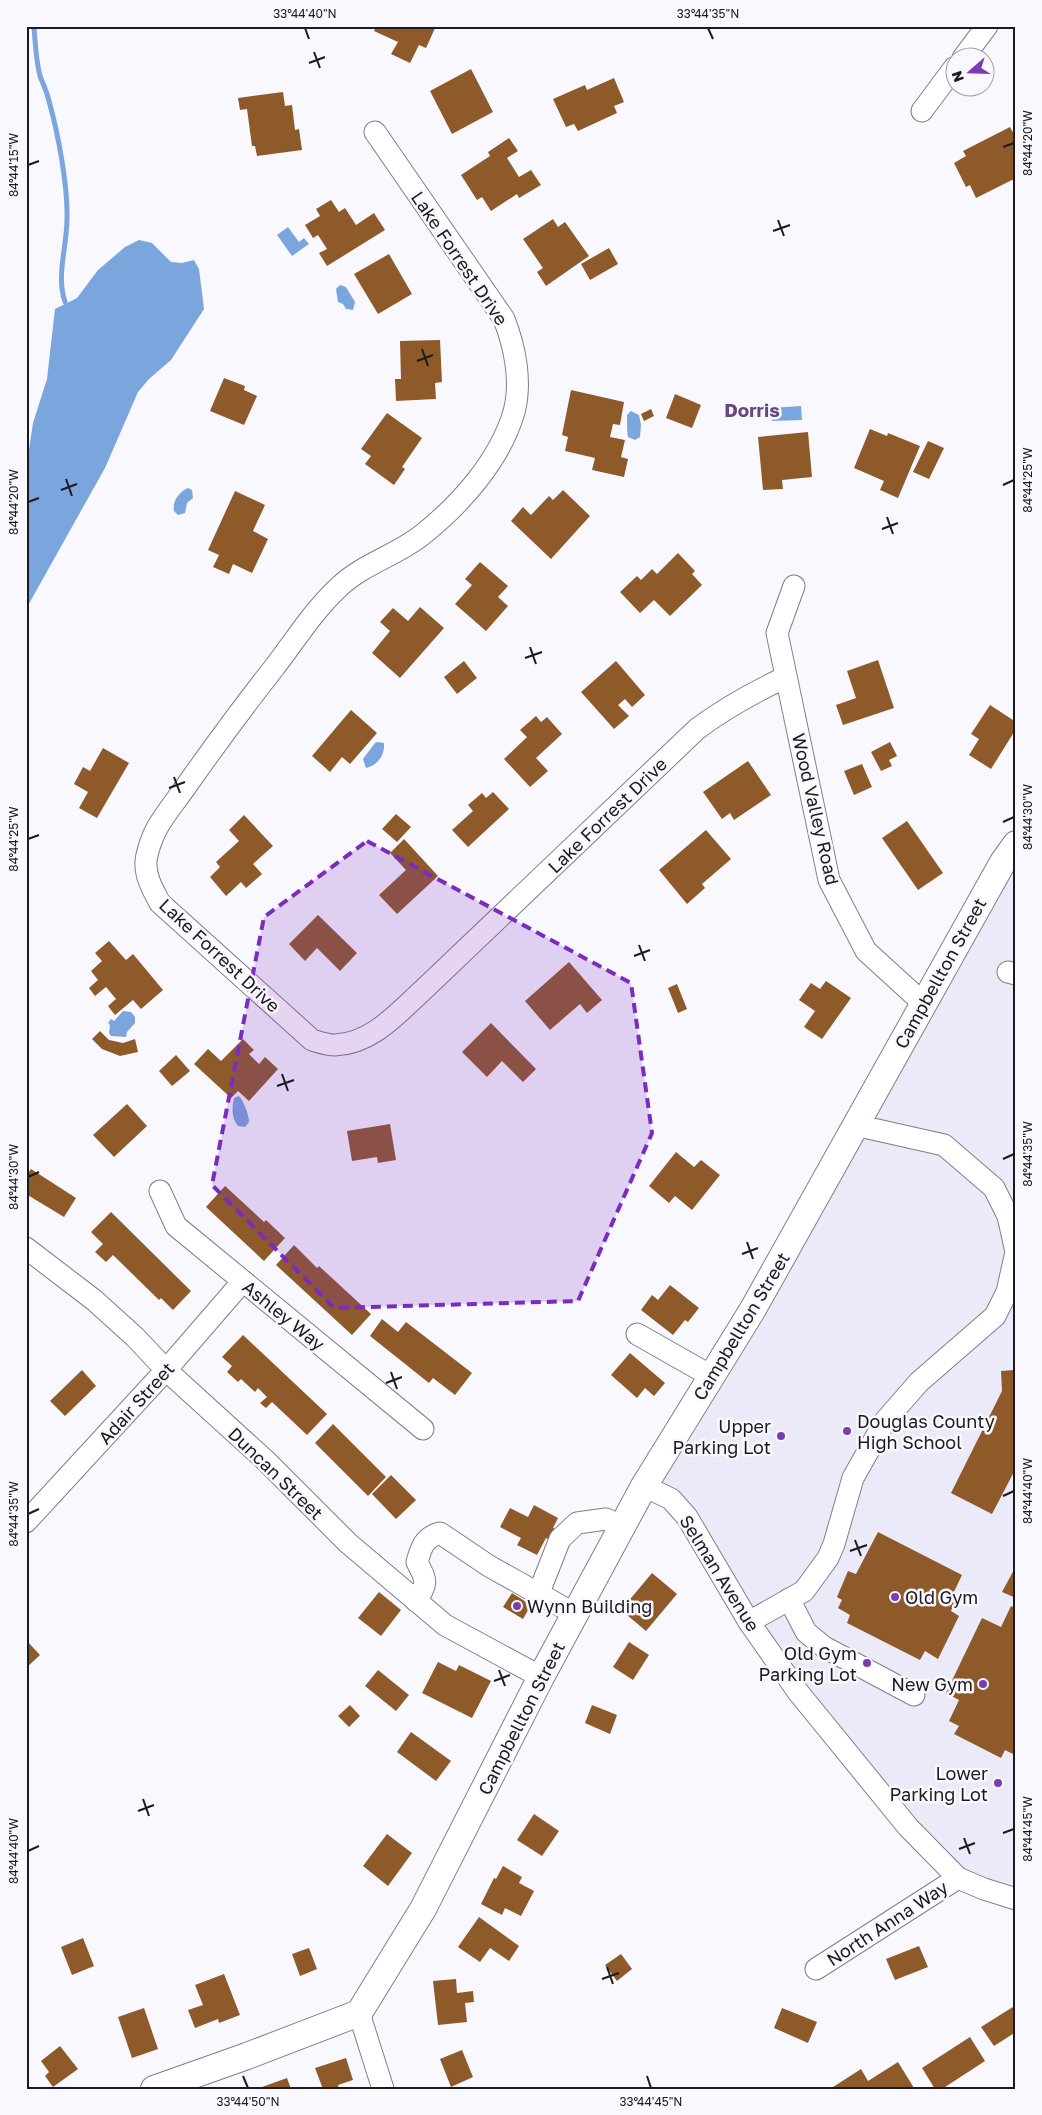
<svg xmlns="http://www.w3.org/2000/svg" width="1042" height="2115" font-family="'Golos Text',sans-serif">
<style>
.built{fill:#eaeaf8}
.water{fill:#7ba6dd}
.lines{fill:none;stroke-linecap:round;stroke-linejoin:round}
.stream{stroke:#7ba6dd;stroke-width:5}
.building{fill:#8f5a2a}
.minor-casing{stroke:#7f8085;stroke-width:23}
.major-casing{stroke:#7f8085;stroke-width:28}
.minor{stroke:#fff;stroke-width:21}
.major{stroke:#fff;stroke-width:26}
.marked{fill:#7b2cbf;fill-opacity:0.2;stroke:#7b2cbf;stroke-width:4;stroke-dasharray:10 6;stroke-linejoin:round}
.ticks{fill:none;stroke:#1b1b1e;stroke-width:2}
.poi-dot{fill:#7c3cb0;stroke:#f8f8fe;stroke-width:2}
.labels{text-anchor:middle;dominant-baseline:central;stroke-width:5;stroke-linejoin:round;paint-order:stroke}
.street-label{font-size:18px;fill:#1b1b1e;stroke:#f8f8fe}
.poi-label{font-size:18px;fill:#1b1b1e;stroke:#f8f8fe;text-anchor:end}
.neighbourhood-label{font-size:19px;font-weight:bold;fill:#664783;stroke:#f8f8fe}
.neatline{fill:none;stroke:#1b1b1e;stroke-width:2}
.ticks-label{font-size:12px;text-anchor:middle;fill:#1b1b1e}
</style>
<rect width="100%" height="100%" fill="#f8f8fe"/>
<polygon class="built" points="1016,857 1016,1899 984,1889 858,1764 687,1517 644,1486"/>
<g class="water">
<polygon points="288,227 299,242 304,238 309,244 292,256 277,235"/>
<polygon points="139,240 152,243 171,262 182,263 194,260 199,269 204,309 171,360 149,379 138,392 105,468 26,609 26,470 33,423 47,379 55,309 77,298 98,270 125,247"/>
<polygon points="340,285 346,287 355,302 353,310 346,309 343,304 338,302 336,289"/>
<polygon points="801,406 802,420 772,421 771,408"/>
<path d="M631,411L639,415L641,425L640,437L635,440L628,437C627,434 627,420 627,415Z"/>
<path d="M188,488L192,490L193,498L187,503L185,513L178,515L174,511C172,501 179,492 188,488Z"/>
<path d="M378,742L384,743C385,755 378,765 366,768L363,759L375,743Z"/>
<polygon points="123,1011 131,1012 135,1017 135,1023 127,1032 126,1037 111,1036 109,1033 110,1025 108,1023 111,1019 114,1021"/>
<path d="M239,1096C244,1102 249,1115 249,1122L245,1127L238,1126C231,1118 232,1107 234,1098Z"/>
</g>
<g class="lines">
<path class="stream" d="M34,26C35,42 36,60 40,76C43,84 47,92 49,101C58,133 68,186 67,219C67,246 56,276 65,302"/>
</g>
<g class="building">
<polygon points="376,26 436,26 426,48 419,45 410,63 391,54 398,42 374,31"/>
<polygon points="471,69 493,112 452,134 430,91"/>
<polygon points="614,78 624,102 614,106 617,113 578,131 574,124 566,127 553,99 585,85 587,90"/>
<polygon points="283,92 285,106 292,105 295,130 299,129 302,150 257,156 255,146 252,146 247,109 240,110 238,98"/>
<polygon points="1010,127 1016,138 1016,178 976,198 970,185 966,187 954,163 966,156 963,151"/>
<polygon points="509,138 518,151 507,158 519,177 531,170 541,185 519,198 517,194 491,211 482,197 477,200 461,175 490,156 488,152"/>
<polygon points="331,200 339,212 345,208 356,225 374,213 385,230 327,266 319,253 327,249 318,235 313,238 305,225 320,216 316,209"/>
<polygon points="553,219 558,227 565,222 589,256 546,286 537,272 543,268 523,239"/>
<polygon points="609,248 618,264 590,280 581,264"/>
<polygon points="389,254 412,294 378,314 354,274"/>
<polygon points="440,340 442,382 435,383 436,399 396,401 395,379 401,379 400,341"/>
<polygon points="224,378 245,386 244,390 257,396 244,425 210,411"/>
<polygon points="571,390 624,402 620,425 613,424 610,437 625,440 621,457 628,459 624,477 592,470 595,458 565,451 568,437 562,435"/>
<polygon points="675,394 701,405 692,428 666,418"/>
<polygon points="651,409 654,416 644,421 641,414"/>
<polygon points="387,413 422,438 402,467 405,469 394,485 365,464 371,456 361,449"/>
<polygon points="870,429 887,436 888,433 920,446 898,498 880,490 884,481 854,468"/>
<polygon points="808,432 812,477 782,480 783,489 763,490 758,437"/>
<polygon points="928,441 944,448 929,479 913,472"/>
<polygon points="563,490 590,516 551,559 511,521 523,507 531,515 549,496 553,500"/>
<polygon points="235,491 265,505 253,531 268,539 252,573 233,564 229,574 213,567 219,555 208,550"/>
<polygon points="678,553 695,571 692,574 702,585 670,616 654,600 640,613 620,592 637,576 641,580 652,569 657,574"/>
<polygon points="480,562 508,586 498,597 508,606 486,631 455,604 472,585 465,579"/>
<polygon points="420,607 444,628 400,678 372,653 390,631 380,622 393,608 408,621"/>
<polygon points="878,660 894,708 843,725 836,705 856,698 847,671"/>
<polygon points="464,661 477,678 457,694 444,677"/>
<polygon points="616,661 645,695 632,707 625,699 618,705 629,716 614,729 581,692"/>
<polygon points="990,705 1016,722 1016,729 991,769 969,755 979,739 971,734"/>
<polygon points="351,710 377,733 350,764 342,757 330,772 312,756"/>
<polygon points="536,716 541,722 547,717 562,734 536,758 548,771 530,787 504,759 527,737 520,730"/>
<polygon points="890,742 897,756 889,760 892,766 881,771 871,752"/>
<polygon points="103,748 129,763 97,818 79,808 88,792 74,784 83,767 90,771"/>
<polygon points="748,761 771,795 734,820 730,813 722,819 703,792"/>
<polygon points="862,764 872,787 854,795 844,771"/>
<polygon points="493,792 509,809 468,847 452,830 473,811 468,805 482,793 486,798"/>
<polygon points="396,814 411,827 397,842 382,829"/>
<polygon points="244,815 273,846 253,864 262,874 246,888 241,882 226,896 210,877 220,867 216,862 239,841 229,830"/>
<polygon points="907,821 943,873 918,890 882,838"/>
<polygon points="706,830 731,859 702,884 705,888 687,904 659,870"/>
<polygon points="404,839 438,876 397,914 379,895 406,870 390,853"/>
<polygon points="318,915 357,953 340,971 317,948 305,961 289,944"/>
<polygon points="109,941 126,960 133,954 163,990 141,1009 133,1000 115,1015 108,1006 116,999 106,987 95,996 89,988 98,980 91,971 102,961 95,953"/>
<polygon points="569,962 602,1000 587,1013 580,1004 550,1030 525,1001"/>
<polygon points="826,981 851,998 822,1039 804,1027 815,1011 799,1000 811,983 820,989"/>
<polygon points="677,984 687,1009 678,1013 668,988"/>
<polygon points="491,1023 536,1069 523,1082 502,1061 487,1077 462,1052"/>
<polygon points="100,1031 109,1040 123,1043 135,1039 138,1052 120,1056 102,1049 92,1039"/>
<polygon points="243,1039 254,1050 249,1054 259,1064 265,1057 278,1069 249,1101 238,1091 231,1098 194,1064 208,1049 221,1061"/>
<polygon points="176,1055 190,1071 172,1086 159,1071"/>
<polygon points="127,1104 147,1126 114,1157 93,1135"/>
<polygon points="390,1124 396,1160 378,1163 377,1157 352,1161 347,1131"/>
<polygon points="676,1152 694,1167 701,1160 720,1175 692,1210 675,1196 669,1203 649,1186"/>
<polygon points="31,1169 76,1198 64,1217 26,1194 26,1176"/>
<polygon points="225,1186 264,1222 266,1220 285,1238 264,1261 206,1207"/>
<polygon points="111,1212 191,1291 173,1310 161,1298 159,1300 113,1255 106,1262 95,1252 103,1244 91,1232"/>
<polygon points="294,1245 317,1268 319,1266 371,1314 352,1335 276,1265"/>
<polygon points="670,1285 699,1308 688,1322 685,1320 673,1335 641,1310 652,1295 658,1300"/>
<polygon points="382,1319 398,1332 406,1322 472,1373 455,1395 433,1378 429,1383 370,1336"/>
<polygon points="243,1335 327,1414 307,1435 272,1402 266,1408 260,1403 267,1397 258,1388 255,1392 241,1379 238,1382 227,1372 232,1366 222,1357"/>
<polygon points="630,1353 665,1383 654,1396 645,1388 637,1398 611,1375"/>
<polygon points="1013,1356 1016,1356 1016,1468 992,1514 951,1493 1002,1391 1001,1371 1014,1370"/>
<polygon points="82,1370 96,1386 65,1416 50,1401"/>
<polygon points="333,1424 386,1477 368,1496 315,1443"/>
<polygon points="391,1475 416,1500 396,1519 372,1494"/>
<polygon points="534,1505 558,1518 553,1528 561,1532 555,1543 546,1538 537,1555 517,1545 521,1538 500,1527 510,1508 528,1517"/>
<polygon points="878,1532 962,1575 952,1596 956,1598 951,1611 959,1616 938,1659 925,1651 920,1660 847,1623 850,1615 838,1608 842,1600 837,1597 848,1571 856,1574"/>
<polygon points="1016,1566 1016,1598 1002,1592"/>
<polygon points="652,1573 677,1594 646,1631 621,1610"/>
<polygon points="379,1592 401,1610 381,1636 358,1618"/>
<polygon points="512,1593 531,1605 523,1619 503,1607"/>
<polygon points="1011,1606 1016,1608 1016,1753 1015,1755 1005,1750 1001,1758 954,1734 959,1726 949,1721 959,1700 946,1693 982,1618 1001,1627"/>
<polygon points="26,1640 40,1655 26,1668"/>
<polygon points="629,1642 649,1655 633,1680 613,1667"/>
<polygon points="438,1662 456,1671 459,1665 491,1681 472,1718 422,1693"/>
<polygon points="378,1670 409,1695 396,1711 365,1686"/>
<polygon points="350,1705 360,1716 349,1727 338,1716"/>
<polygon points="592,1705 617,1715 610,1734 585,1723"/>
<polygon points="411,1732 451,1761 436,1781 397,1752"/>
<polygon points="534,1814 559,1831 542,1856 517,1840"/>
<polygon points="387,1834 412,1853 388,1886 363,1866"/>
<polygon points="503,1866 522,1877 519,1883 534,1891 521,1916 505,1908 502,1915 481,1904 494,1878 496,1879"/>
<polygon points="479,1917 519,1946 509,1961 490,1948 480,1962 458,1947"/>
<polygon points="83,1938 94,1966 72,1975 61,1947"/>
<polygon points="919,1946 928,1967 895,1980 886,1959"/>
<polygon points="309,1948 317,1969 300,1976 292,1954"/>
<polygon points="621,1954 632,1969 617,1981 605,1965"/>
<polygon points="224,1974 240,2015 219,2023 218,2019 195,2028 188,2010 203,2005 195,1985"/>
<polygon points="456,1979 457,1993 473,1991 474,2002 465,2003 467,2022 438,2025 433,1981"/>
<polygon points="1016,2005 1016,2032 994,2046 981,2027"/>
<polygon points="144,2008 158,2049 132,2058 118,2017"/>
<polygon points="782,2008 817,2022 808,2043 774,2028"/>
<polygon points="970,2037 985,2061 942,2089 935,2089 922,2068"/>
<polygon points="60,2046 78,2069 53,2087 45,2076 49,2072 41,2061"/>
<polygon points="462,2050 473,2077 451,2087 440,2059"/>
<polygon points="346,2058 353,2080 338,2085 339,2089 323,2089 315,2068"/>
<polygon points="898,2062 914,2088 913,2089 830,2089 861,2069 868,2081"/>
<polygon points="287,2078 291,2089 263,2089 262,2087"/>
</g>
<g class="lines">
<g class="minor-casing">
<g id="minor">
<polyline points="963,58 987,26"/>
<polyline points="922,111 954,68"/>
<path d="M375,132L504,319C515,347 522,382 514,412C500,460 461,504 422,535C397,555 363,564 339,587C313,611 294,642 273,669C244,706 216,744 189,782C179,797 166,812 157,828C152,837 147,852 146,861C145,877 153,890 160,903L312,1040C319,1042 327,1045 335,1045C371,1044 397,1014 422,991L697,729C725,708 754,692 786,677"/>
<polyline points="794,586 777,633 829,880 866,951 923,1003"/>
<polyline points="1008,972 1016,974"/>
<polyline points="160,1191 176,1226 423,1429"/>
<polyline points="26,1248 94,1300 135,1337 166,1370 265,1460 348,1543 445,1625 541,1677"/>
<polyline points="637,1334 711,1376"/>
<polyline points="644,1486 671,1499 687,1517 749,1622 798,1692 908,1827 958,1878 984,1889 1016,1899"/>
<polyline points="26,1522 166,1370 243,1281"/>
<polyline points="538,1595 560,1539 577,1523 606,1519 622,1527"/>
<polyline points="789,1599 806,1632 824,1647 914,1695"/>
<path d="M416,1601C428,1582 427,1582 417,1562C421,1548 424,1537 440,1533L489,1566L575,1614"/>
<polyline points="749,1622 804,1591 828,1558 834,1544 853,1478 885,1421 919,1382 995,1316 1007,1292 1016,1252 1008,1216 994,1188 944,1145 855,1125"/>
<polyline points="816,1969 958,1878"/>
<polyline points="359,2013 383,2089"/>
</g>
</g>
<g class="major-casing">
<polyline id="major" points="154,2089 247,2056 359,2013 423,1909 541,1677 644,1486 753,1309 1003,862 1016,844"/>
</g>
<use href="#minor" class="minor"/>
<use href="#major" class="major"/>
</g>
<path class="marked" d="M367,841L631,983L652,1133L578,1301L334,1308L212,1185L264,917Z"/>
<path class="ticks" d="M305,28L309,39M708,28L713,39M314,52L320,68M309,63L325,57M1003,147L1014,143M28,165L39,161M778,220L784,236M773,231L790,225M422,349L428,366M417,361L433,355M66,479L72,496M1003,485L1014,480M61,490L77,484M28,502L39,498M887,517L893,534M882,529L898,523M530,647L536,664M525,658L542,652M174,777L180,793M169,788L185,782M1003,822L1014,817M28,839L39,835M639,945L645,961M634,956L650,950M282,1074L288,1091M277,1086L294,1080M1003,1159L1014,1154M28,1177L39,1172M747,1242L753,1259M742,1254L758,1248M391,1372L397,1389M386,1383L402,1377M1003,1496L1014,1491M28,1514L39,1509M855,1540L861,1556M850,1551L867,1545M499,1670L505,1686M494,1681L510,1675M143,1799L149,1816M138,1811L154,1805M1003,1833L1014,1829M964,1838L970,1854M959,1849L975,1843M28,1851L39,1846M607,1967L613,1984M602,1979L619,1973M243,2076L248,2088M647,2076L651,2088"/>
<g class="poi-dot">
<circle cx="847" cy="1431" r="5"/>
<circle cx="781" cy="1436" r="5"/>
<circle cx="895" cy="1597" r="5"/>
<circle cx="517" cy="1606" r="5"/>
<circle cx="867" cy="1663" r="5"/>
<circle cx="983" cy="1684" r="5"/>
<circle cx="998" cy="1783" r="5"/>
</g>
<g class="labels">
<g class="street-label">
<text transform="translate(460 258) rotate(56)">Lake Forrest Drive</text>
<text transform="translate(816 809) rotate(77)">Wood Valley Road</text>
<text transform="translate(607 815) rotate(-44)">Lake Forrest Drive</text>
<text transform="translate(220 955) rotate(43)">Lake Forrest Drive</text>
<text transform="translate(940 973) rotate(-61)">Campbellton Street</text>
<text transform="translate(284 1315) rotate(39)">Ashley Way</text>
<text transform="translate(741 1326) rotate(-59)">Campbellton Street</text>
<text transform="translate(136 1403) rotate(-48)">Adair Street</text>
<text transform="translate(276 1473) rotate(44)">Duncan Street</text>
<text transform="translate(720 1573) rotate(58)">Selman Avenue</text>
<text transform="translate(521 1718) rotate(-63)">Campbellton Street</text>
<text transform="translate(887 1923) rotate(-33)">North Anna Way</text>
</g>
<g class="poi-label">
<text x="857" y="1421" text-anchor="start">Douglas County<tspan x="857" dy="21">High School</tspan></text>
<text x="771" y="1426">Upper<tspan x="771" dy="21">Parking Lot</tspan></text>
<text x="905" y="1597" text-anchor="start">Old Gym</text>
<text x="527" y="1606" text-anchor="start">Wynn Building</text>
<text x="857" y="1653">Old Gym<tspan x="857" dy="21">Parking Lot</tspan></text>
<text x="973" y="1684">New Gym</text>
<text x="988" y="1773">Lower<tspan x="988" dy="21">Parking Lot</tspan></text>
</g>
<g class="neighbourhood-label">
<text x="752" y="409">Dorris</text>
</g>
</g>
<rect width="1042" height="2115" fill="none" stroke="#f8f8fe" stroke-width="55"/>
<g transform="translate(970 72) rotate(250)"><circle r="24" fill="#f8f8fe" stroke="#a0a0a4"/>
<path d="M0-4L9 19L0 12L-9 19Z" fill="#7c3cb0"/>
<text y="-8" font-size="14" font-weight="bold" text-anchor="middle" fill="#1b1b1e">N</text>
</g>
<rect x="28" y="28" width="986" height="2060" class="neatline"/>
<g class="ticks-label">
<text x="305" y="18">33°44'40"N</text>
<text x="708" y="18">33°44'35"N</text>
<text transform="translate(1028 143) rotate(-90)" y="4">84°44'20"W</text>
<text transform="translate(14 165) rotate(-90)" y="4">84°44'15"W</text>
<text transform="translate(1028 480) rotate(-90)" y="4">84°44'25"W</text>
<text transform="translate(14 502) rotate(-90)" y="4">84°44'20"W</text>
<text transform="translate(1028 817) rotate(-90)" y="4">84°44'30"W</text>
<text transform="translate(14 839) rotate(-90)" y="4">84°44'25"W</text>
<text transform="translate(1028 1154) rotate(-90)" y="4">84°44'35"W</text>
<text transform="translate(14 1177) rotate(-90)" y="4">84°44'30"W</text>
<text transform="translate(1028 1491) rotate(-90)" y="4">84°44'40"W</text>
<text transform="translate(14 1514) rotate(-90)" y="4">84°44'35"W</text>
<text transform="translate(1028 1829) rotate(-90)" y="4">84°44'45"W</text>
<text transform="translate(14 1851) rotate(-90)" y="4">84°44'40"W</text>
<text x="248" y="2106">33°44'50"N</text>
<text x="651" y="2106">33°44'45"N</text>
</g>
</svg>
